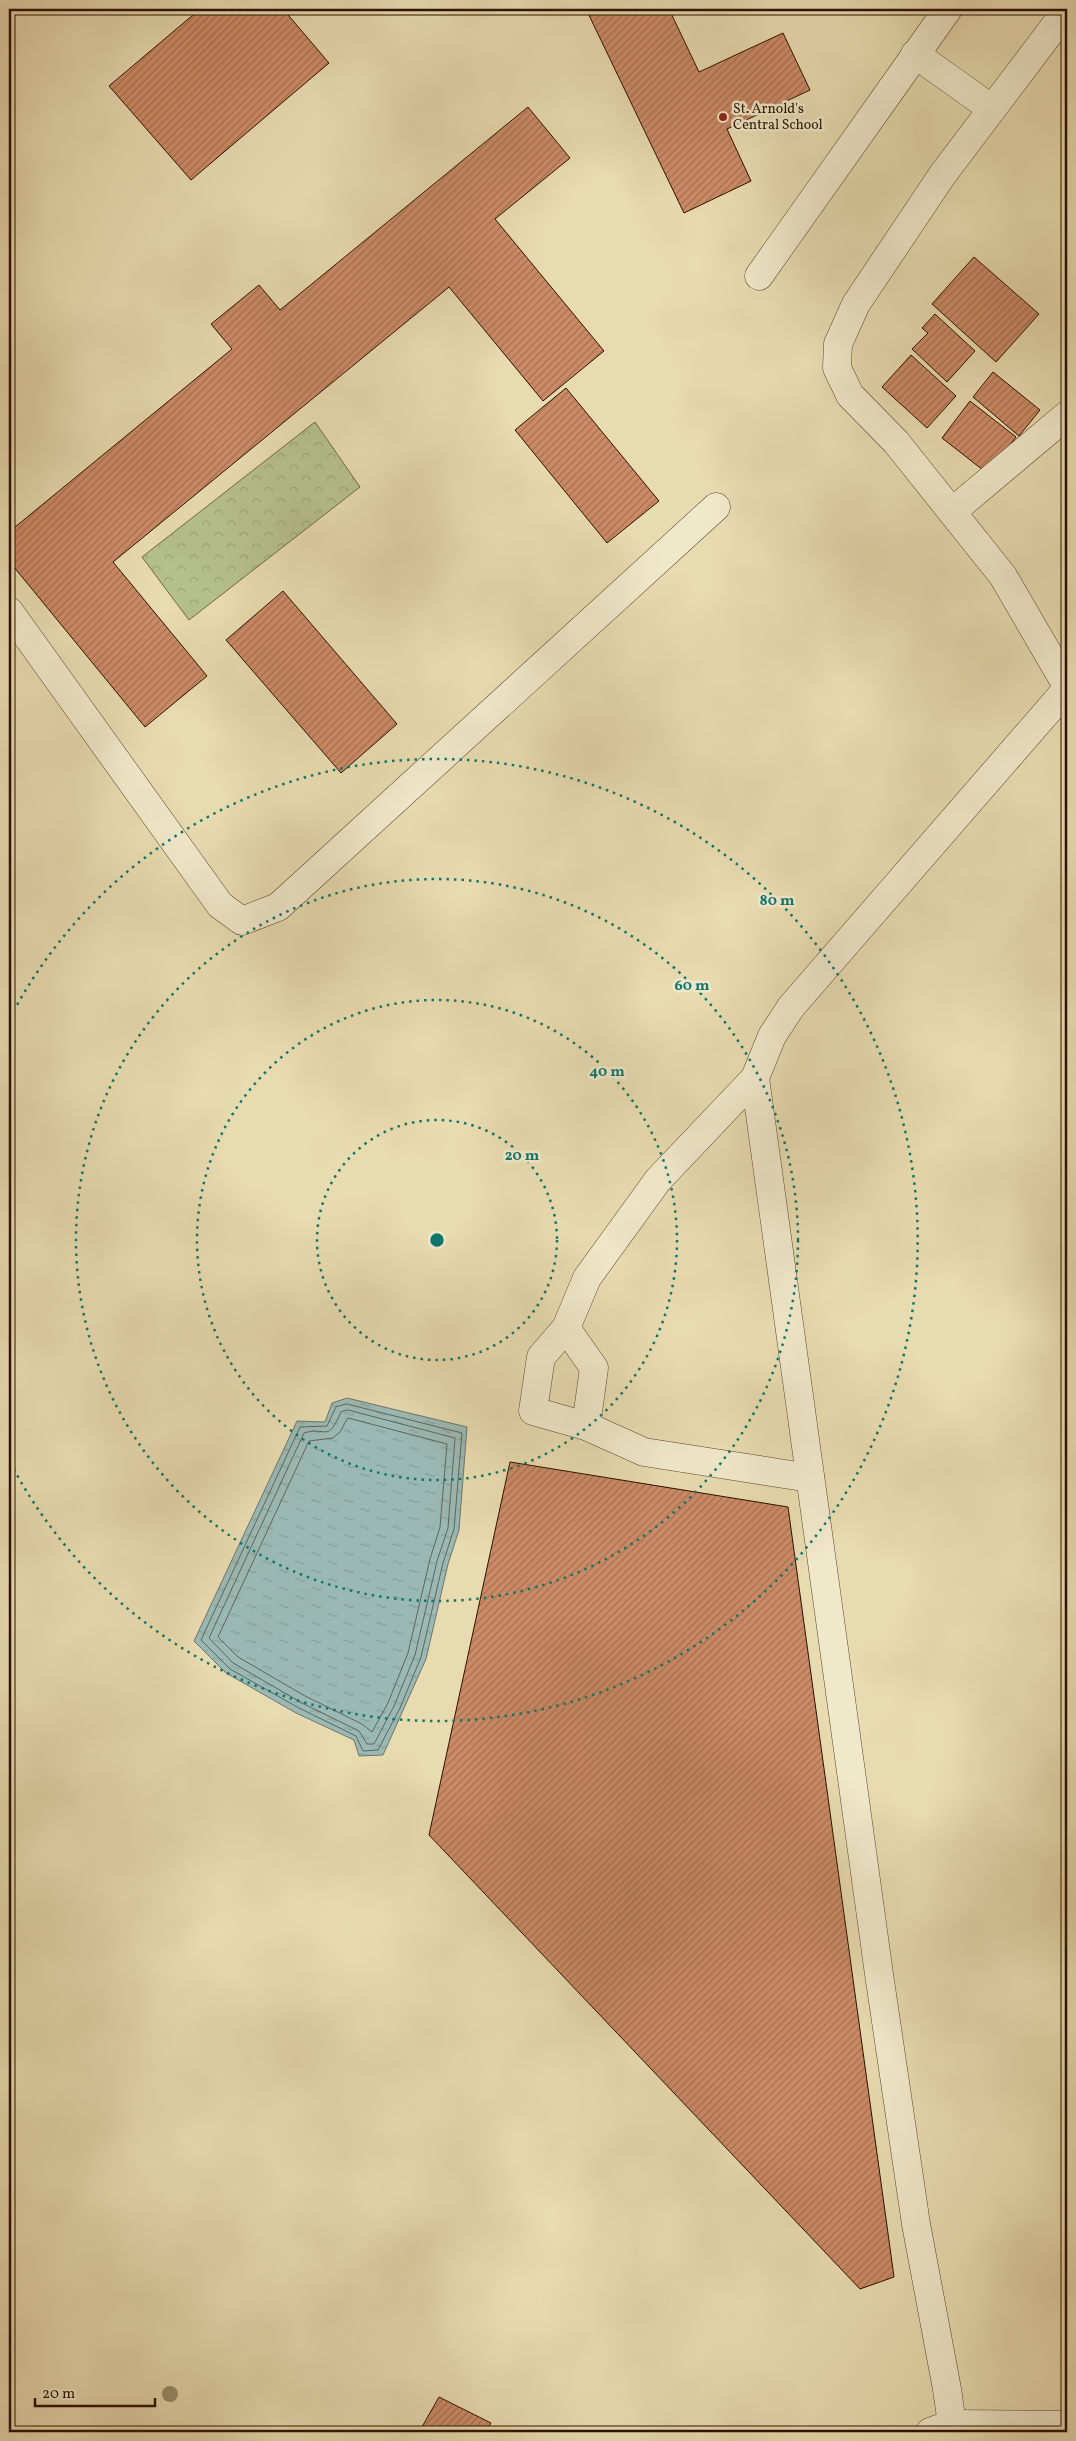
<svg xmlns="http://www.w3.org/2000/svg" width="1076" height="2441" font-family="Vollkorn,serif">
<style>
.park{fill:url(#park-crowns);stroke:#706846}
.water{fill:url(#water-ripples);stroke:#6e756c}
.lines{fill:none;stroke-linecap:round;stroke-linejoin:round}
.shore{stroke:#62645a;stroke-width:1}
.building{fill:url(#building-hatch);stroke:#2b1000}
.minor-casing{stroke:#5a432c;stroke-width:29}
.minor{stroke:#f0e8cb;stroke-width:28}
.tree{fill:#9a8d6a}
.ring{fill:none;stroke:#0f766e;stroke-width:2.5;stroke-dasharray:2.5 5}
.poi-dot{fill:#8f2418;stroke:#f0e8cb;stroke-width:2}
.labels{text-anchor:middle;dominant-baseline:central;stroke-width:5;stroke-linejoin:round;paint-order:stroke}
.poi-label{font-size:14px;fill:#2b1000;stroke:#f0e8cb;text-anchor:start}
.centre{fill:#0f766e;stroke:#f0e8cb;stroke-width:2.5}
.ring-label{font-size:15px;text-anchor:middle;font-weight:bold;fill:#0f766e;stroke:#f0e8cb;stroke-width:5;stroke-linejoin:round;paint-order:stroke}
</style>
<defs>
<pattern id="park-crowns" width="20" height="18" patternUnits="userSpaceOnUse" patternTransform="scale(1.25)"><rect width="20" height="18" fill="#b5c08b"/><path d="M2 6a3 3 0 1 1 6 0M12 15a3 3 0 1 1 6 0" fill="none" stroke="#9ca476"/></pattern>
<pattern id="water-ripples" width="26" height="14" patternUnits="userSpaceOnUse" patternTransform="scale(1.25)"><rect width="26" height="14" fill="#9ab9b4"/><path d="M2 4q2-2 4 0t4 0M15 11q2-2 4 0t4 0" fill="none" stroke="#859e99"/></pattern>
<pattern id="building-hatch" width="6" height="6" patternUnits="userSpaceOnUse" patternTransform="scale(1.25)"><rect width="6" height="6" fill="#cc8b66"/><path d="M-1 1l2-2M0 6l6-6M5 7l2-2" fill="none" stroke="#a67052"/></pattern>
</defs>
<rect width="100%" height="100%" fill="#e8dbaf"/>
<filter id="stains"><feTurbulence type="fractalNoise" baseFrequency=".004" numOctaves="4"/><feColorMatrix values="0 0 0 0 .2 0 0 0 0 .09 0 0 0 0 .02 0 0 0 .5 -.17"/></filter>
<radialGradient id="worn" r=".72"><stop offset=".6" stop-color="#630" stop-opacity="0"/><stop offset="1" stop-color="#630" stop-opacity=".3"/></radialGradient>
<polygon class="park" points="315,422 360,487 189,620 142,557"/>
<polygon class="water" points="347,1398 467,1427 459,1530 448,1564 426,1659 383,1755 359,1756 354,1740 296,1713 226,1673 194,1641 297,1421 325,1422 332,1403"/>
<g class="lines">
<g class="shore">
<polygon points="347,1404 462,1433 454,1529 443,1563 421,1657 400,1708 378,1750 363,1751 356,1736 299,1708 230,1669 201,1640 300,1427 327,1426 336,1407"/>
<path d="M348,1410L455,1438L448,1528L437,1561L415,1655L394,1706L374,1744H367L359,1731L302,1703L233,1663L209,1638L304,1433C327,1426 327,1444 341,1412Z"/>
<polygon points="348,1418 447,1444 440,1527 430,1559 408,1653 388,1703 372,1732 362,1724 305,1696 238,1657 218,1637 309,1441 333,1438 340,1432"/>
</g>
</g>
<g class="building">
<polygon points="200,9 283,9 329,63 191,180 109,86"/>
<polygon points="586,9 669,9 699,72 783,33 810,90 727,129 751,181 684,213"/>
<polygon points="528,107 570,158 495,219 604,351 543,401 449,287 113,562 207,676 145,727 9,561 9,532 232,349 211,324 259,285 280,310"/>
<polygon points="974,257 1039,314 996,362 932,304"/>
<polygon points="935,314 975,351 947,382 912,349 928,333 922,328"/>
<polygon points="911,355 956,396 927,428 882,387"/>
<polygon points="993,372 1040,410 1019,436 973,397"/>
<polygon points="566,388 659,501 607,543 515,430"/>
<polygon points="970,401 1016,437 988,474 942,438"/>
<polygon points="283,591 397,724 341,773 226,640"/>
<polygon points="510,1462 788,1507 894,2277 860,2289 429,1835"/>
<polygon points="439,2397 491,2423 486,2432 419,2432"/>
</g>
<g class="lines">
<g class="minor-casing">
<g id="minor">
<polyline points="1067,10 943,174 856,304 838,344 837,368 850,395 896,442 1003,576 1067,686"/>
<polyline points="915,54 992,109"/>
<polyline points="759,276 948,9"/>
<polyline points="953,511 1067,415"/>
<polyline points="9,611 220,905 242,921 278,907 716,507"/>
<polyline points="755,1078 658,1180 587,1278 566,1328 541,1357 533,1411 586,1426 644,1452 810,1478"/>
<polyline points="566,1328 594,1368 586,1426"/>
<polyline points="930,2432 952,2424 1067,2425"/>
<polyline points="949,2432 952,2424 947,2389 916,2224 879,1974 755,1078 772,1036 791,1007 1067,689"/>
</g>
</g>
<use href="#minor" class="minor"/>
</g>
<circle class="tree" cx="170" cy="2394" r="8"/>
<g class="ring">
<circle cx="437" cy="1240" r="120"/>
<circle cx="437" cy="1240" r="240"/>
<circle cx="437" cy="1240" r="361"/>
<path d="M10 1018A481 481 0 1 1 10 1462"/>
</g>
<circle class="poi-dot" cx="723" cy="117" r="5"/>
<g class="labels">
<g class="poi-label">
<text x="733" y="109">St. Arnold's<tspan x="733" dy="16">Central School</tspan></text>
</g>
</g>
<circle cx="437" cy="1240" r="8" class="centre"/>
<g class="ring-label">
<text x="777" y="905">80 m</text>
<text x="692" y="990">60 m</text>
<text x="607" y="1076">40 m</text>
<text x="522" y="1160">20 m</text>
</g>
<rect width="1076" height="2441" fill="none" stroke="#e8dbaf" stroke-width="30"/>
<rect x="10" y="10" width="1056" height="2421" fill="none" stroke="#2b1000" stroke-width="2.5"/>
<rect x="15" y="15" width="1046" height="2411" fill="none" stroke="#2b1000"/>
<path d="M35 2398v8h120v-8" fill="none" stroke="#2b1000" stroke-width="2.5"/>
<text x="42" y="2398" font-size="15" fill="#2b1000" stroke="#f0e8cb" stroke-width="4" paint-order="stroke">20 m</text>
<rect width="100%" height="100%" filter="url(#stains)"/>
<rect width="100%" height="100%" fill="url(#worn)"/>
</svg>
